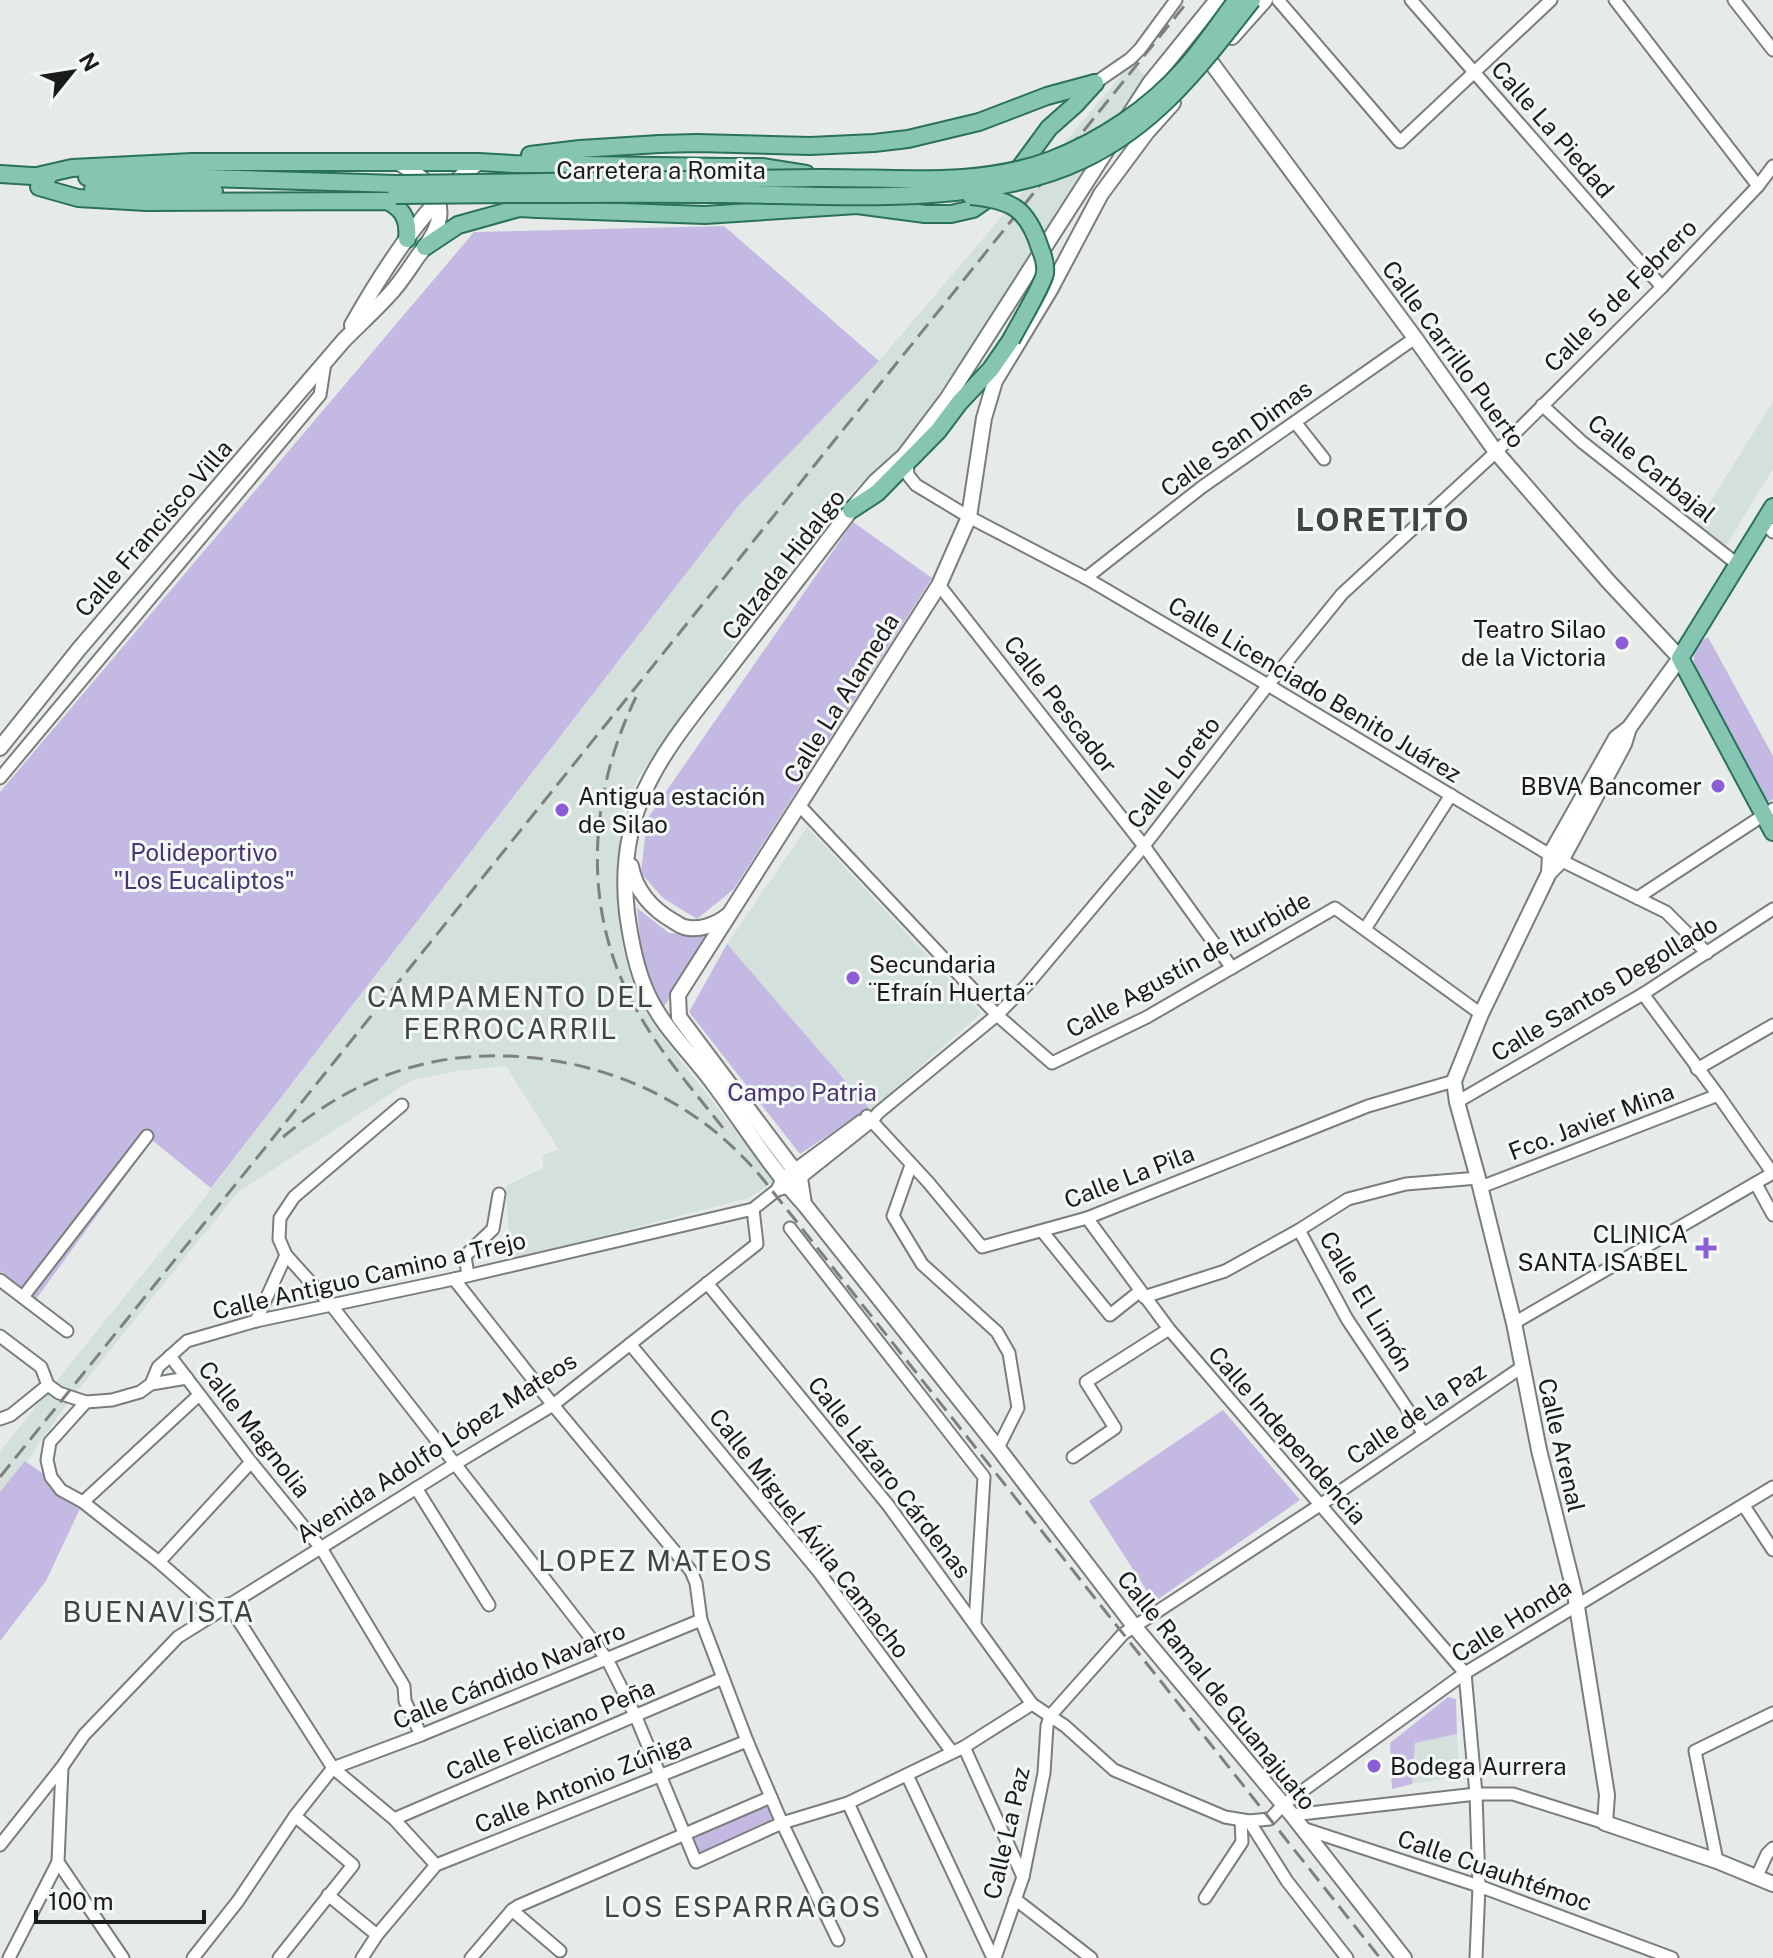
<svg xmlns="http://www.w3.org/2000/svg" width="1773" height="1958" font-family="'Public Sans',sans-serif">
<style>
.built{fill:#d3e0db}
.green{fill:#c4b9e2}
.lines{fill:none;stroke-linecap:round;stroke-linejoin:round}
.minor-casing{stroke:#797e7c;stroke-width:15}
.tertiary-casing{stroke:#797e7c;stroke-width:18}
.primary-casing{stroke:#2a715b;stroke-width:20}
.minor{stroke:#fff;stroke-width:11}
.tertiary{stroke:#fff;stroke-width:14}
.primary{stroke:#85c5b2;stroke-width:16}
.rail{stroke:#7e807f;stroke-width:3;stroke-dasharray:16 8;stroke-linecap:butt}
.primary-bridge-casing{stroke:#2a715b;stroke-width:20;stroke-linecap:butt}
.primary-bridge{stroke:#85c5b2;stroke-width:16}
.poi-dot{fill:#8b5ed8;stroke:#f3f8f6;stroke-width:3}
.labels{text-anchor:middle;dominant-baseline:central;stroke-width:6;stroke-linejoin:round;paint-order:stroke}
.street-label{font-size:24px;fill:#1a1b1b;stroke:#f3f8f6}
.poi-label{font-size:24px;fill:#1a1b1b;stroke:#f3f8f6;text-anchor:end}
.park-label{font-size:24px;fill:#493470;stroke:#f3f8f6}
.quarter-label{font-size:28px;letter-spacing:2px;fill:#404543;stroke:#f3f8f6}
.district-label{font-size:32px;font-weight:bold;letter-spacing:2px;fill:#404543;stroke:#f3f8f6}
</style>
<rect width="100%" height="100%" fill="#e6ebe9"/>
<g class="built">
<polygon points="1132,63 1147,77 976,341 901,447 824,518 638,778 624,810 618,857 619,907 622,945 631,979 645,1010 663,1038 775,1181 748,1198 510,1260 506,1186 543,1168 543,1155 560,1149 558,1148 506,1066 457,1071 412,1080 238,1192 66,1405 0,1500 0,1451 194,1211 739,505 879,361"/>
<polygon points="1773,402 1773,469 1722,552 1693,529"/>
<polygon points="807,827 981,1013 871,1110 727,944"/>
<polygon points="1457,1734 1459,1776 1412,1784 1415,1743"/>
</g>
<g class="green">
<polygon points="724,226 879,361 739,505 211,1188 152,1140 36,1299 0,1271 0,792 474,232"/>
<polygon points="853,522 932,578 734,889 697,919 663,898 641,873 647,819"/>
<path d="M1708,637L1773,756V799L1768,802L1696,669C1691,653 1693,646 1708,637Z"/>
<polygon points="637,908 669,933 712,936 663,1008 643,966"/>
<polygon points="727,944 869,1108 800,1154 689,1012"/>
<polygon points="1223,1410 1300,1500 1154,1602 1089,1501"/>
<polygon points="25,1461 83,1502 46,1581 0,1641 0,1492"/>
<polygon points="1448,1697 1456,1699 1457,1734 1415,1743 1412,1784 1392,1789 1390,1743"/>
<polygon points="768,1803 776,1821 701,1857 694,1838"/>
</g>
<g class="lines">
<g class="minor-casing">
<g id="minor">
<polyline points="1278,0 1400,142 1551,0"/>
<polyline points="1411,0 1662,287"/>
<polyline points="1615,0 1758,186"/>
<polyline points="1734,0 1773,50"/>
<polyline points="1095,83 1130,59 1140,49 1176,0"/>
<polyline points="1542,405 1582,442 1737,564"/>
<polyline points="1295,422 1324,459"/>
<polyline points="907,462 908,475 916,485 969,517 1086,578 1268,685 1550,855 1666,912 1707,953"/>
<polyline points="1764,523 1773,532"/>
<polyline points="1086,578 1202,487 1415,338"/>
<polyline points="939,585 1144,846 1232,968"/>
<polyline points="0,778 320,395 325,363"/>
<polyline points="799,805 997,1015 1052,1063 1147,1017 1335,908 1481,1014"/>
<polyline points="1637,898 1773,809"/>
<polyline points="1365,929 1451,795"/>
<polyline points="1643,994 1718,1095 1769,1168 1773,1170"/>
<polyline points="1697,1069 1773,1025"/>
<polyline points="1457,1102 1643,994 1773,909"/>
<polyline points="402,1105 294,1197 280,1218 279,1239 286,1255 332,1306 607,1659 636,1717 696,1862 782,1823 848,1803 964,1747 1032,1704"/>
<polyline points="867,1116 928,1182 982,1247 1087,1218 1368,1106 1454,1081"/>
<polyline points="911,1165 893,1216 922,1264 997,1332 1009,1353 1018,1408 998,1448"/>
<polyline points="1756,1184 1773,1215"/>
<polyline points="1481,1187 1718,1095"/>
<polyline points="777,1190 789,1187 872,1121 878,1113 997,1015 1027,985 1144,846 1268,685 1342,594 1496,452 1662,287 1758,186 1773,166"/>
<polyline points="1087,1218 1169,1329 1465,1673 1476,1794 1479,1886 1476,1958"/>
<polyline points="790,1228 984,1477 975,1623"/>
<polyline points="1299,1230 1347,1319 1424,1434"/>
<polyline points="1042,1231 1110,1315 1139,1292"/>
<polyline points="468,1275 465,1256 493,1229 499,1194"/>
<polyline points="454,1279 553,1405 691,1571 696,1583 701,1620 747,1741 782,1823 838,1940"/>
<polyline points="0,1280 67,1331"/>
<polyline points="707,1283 888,1505 1032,1704 1050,1716 1123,1634 1320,1505 1522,1367"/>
<polyline points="23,1297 147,1136"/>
<polyline points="1144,1297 1225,1271 1299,1230 1348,1199 1406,1184 1478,1178"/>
<polyline points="256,1321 286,1255"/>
<polyline points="1514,1323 1773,1173"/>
<polyline points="0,1336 41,1367 48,1385"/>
<polyline points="630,1344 819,1572 952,1752"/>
<polyline points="170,1356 251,1462 321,1548 404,1686 405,1701 421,1735"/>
<polyline points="151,1384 187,1378"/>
<polyline points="48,1385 59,1393 86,1402 112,1400 140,1392 151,1384 158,1367 187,1341 256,1321 454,1279 753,1209 777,1190 782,1179 861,1121"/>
<polyline points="86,1402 50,1442 47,1460 51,1477 61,1490 83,1502 159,1562 216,1612"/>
<polyline points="0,1419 11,1415 48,1385"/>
<polyline points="1073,1457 1115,1428 1086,1382 1169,1329"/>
<polyline points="416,1488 489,1605"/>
<polyline points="83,1502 199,1395"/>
<polyline points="1744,1506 1773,1550"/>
<polyline points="159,1562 251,1462"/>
<polyline points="228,1604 333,1768 394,1819 436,1865"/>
<polyline points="964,1747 1023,1877"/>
<polyline points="62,1767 58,1862 123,1958"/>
<polyline points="907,1775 993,1958"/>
<polyline points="848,1803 920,1958"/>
<polyline points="1292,1815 1476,1794 1513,1794 1605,1823"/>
<polyline points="394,1819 723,1678"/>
<polyline points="1249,1821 1287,1881 1347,1958"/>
<polyline points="1302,1828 1479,1886 1672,1958"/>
<polyline points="0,1845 62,1767 84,1735 178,1637 455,1464 553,1405 757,1244 753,1209"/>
<polyline points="1717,1861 1695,1751 1773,1713"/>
<polyline points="1757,1876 1767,1854 1773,1848"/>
<polyline points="328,1895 377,1935"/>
<polyline points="1205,1898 1242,1842 1241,1820"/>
<polyline points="1015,1899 1091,1958"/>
<polyline points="512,1910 560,1951"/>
<polyline points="9,1958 58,1862"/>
<polyline points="193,1958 238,1901 295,1816 333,1768 421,1735 701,1620"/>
<polyline points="279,1958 353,1865 295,1816"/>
<polyline points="362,1958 377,1935 436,1865 747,1741"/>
<polyline points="471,1958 512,1910 518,1906 771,1797"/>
<polyline points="995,1958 1023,1877 1044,1773 1047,1726 1050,1716 1065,1726 1114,1770 1225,1817 1249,1821 1270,1819 1283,1805 1465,1673 1773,1487"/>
</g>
</g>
<g class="tertiary-casing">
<g id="tertiary">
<polyline points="1232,37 1265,0"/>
<polyline points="1199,50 1210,61 1415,338 1496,452 1608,581 1680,658 1629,728 1616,738 1550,855 1549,873"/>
<polyline points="1128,117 1150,83 1217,0"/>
<path d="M1110,145L947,399L904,456L875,482L851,510C813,560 774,610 736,659C672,743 614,799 627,913C631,941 636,969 648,995C664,1029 691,1053 713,1083C743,1123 770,1167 804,1204L998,1448L1134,1626L1292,1815L1404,1958"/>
<path d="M352,325C383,270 428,199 479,162"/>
<polyline points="1629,728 1624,744 1561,861 1549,873 1481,1014 1454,1081 1457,1102 1478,1178 1514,1323 1539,1450 1575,1594 1607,1795 1605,1823 1717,1861 1773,1884"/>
<path d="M0,748L79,649L344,340C359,325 374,311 388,296C400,284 409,269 418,256C427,245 437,232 439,218C443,191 418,173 397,162"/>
<path d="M631,866C635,890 652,909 673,921C677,923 680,926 684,927C698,931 716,925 727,916"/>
<polyline points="804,1204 800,1178 679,1017 678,995 939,585 969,517 984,418 995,381 1050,290 1101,194 1147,132 1173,103"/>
</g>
</g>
<g class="primary-casing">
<g id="primary">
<polyline points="530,155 580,149 659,144 697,143 810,146 874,143 908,139 979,122 1047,96 1095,83"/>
<polyline points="0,174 48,177"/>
<polyline points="37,176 72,168 192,162 479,162 514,164 727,167 762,167 806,174"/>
<polyline points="87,177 143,176 397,184"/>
<polyline points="1013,177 1049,128 1076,104 1095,83"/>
<path d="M39,187L78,198L146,202L387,201C404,209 409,221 407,239"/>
<polyline points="93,189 214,191"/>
<polyline points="537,209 705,215 857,205 925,214 951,214 973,209 996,193"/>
<polyline points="425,247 458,225 519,208 537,209 545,207"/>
<polyline points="1773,507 1680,658 1773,832"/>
<polyline points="851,510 877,493 938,431 959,403 991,369 1011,340"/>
</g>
</g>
<use href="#minor" class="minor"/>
<use href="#tertiary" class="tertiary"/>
<use href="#primary" class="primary"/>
<g class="rail">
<path d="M636,697C587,798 581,916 639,1014C662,1055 694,1091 723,1128"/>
<path d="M283,1137C367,1067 459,1042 567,1063C645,1079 711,1117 762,1178L1380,1958"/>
<polyline points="0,1477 1189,0"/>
</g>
<g class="primary-bridge-casing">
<g id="primary-bridge">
<path d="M397,184C537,182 677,179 816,178C894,177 977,188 1051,160C1101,141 1150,108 1185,68C1204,47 1220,22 1237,0"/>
<path d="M396,195C505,194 614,193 723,194C832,195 982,208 1082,160C1157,125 1202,64 1252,0"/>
<path d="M971,196C1012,200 1027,208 1040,248C1043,255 1046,265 1045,273C1044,283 1017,328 1011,340"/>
</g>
</g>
<use href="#primary-bridge" class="primary-bridge"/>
</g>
<g class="poi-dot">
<circle cx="1622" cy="643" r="8"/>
<circle cx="1718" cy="786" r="8"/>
<circle cx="562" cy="810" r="8"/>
<circle cx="853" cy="978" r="8"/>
<path d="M1702 1236h8v8h8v8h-8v8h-8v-8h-8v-8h8z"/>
<circle cx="1374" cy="1766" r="8"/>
</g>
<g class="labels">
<g class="street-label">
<text transform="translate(1553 129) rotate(49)">Calle La Piedad</text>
<text x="661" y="170">Carretera a Romita</text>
<text transform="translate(1620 295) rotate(-45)">Calle 5 de Febrero</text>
<text transform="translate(1454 354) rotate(54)">Calle Carrillo Puerto</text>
<text transform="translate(1236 438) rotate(-36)">Calle San Dimas</text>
<text transform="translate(1652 468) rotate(39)">Calle Carbajal</text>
<text transform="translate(153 528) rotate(-49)">Calle Francisco Villa</text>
<text transform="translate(783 564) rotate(-52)">Calzada Hidalgo</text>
<text transform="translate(1315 689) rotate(31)">Calle Licenciado Benito Juárez</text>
<text transform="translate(841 698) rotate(-58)">Calle La Alameda</text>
<text transform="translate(1061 704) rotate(52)">Calle Pescador</text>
<text transform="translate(1173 772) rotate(-52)">Calle Loreto</text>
<text transform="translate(1188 964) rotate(-29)">Calle Agustín de Iturbide</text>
<text transform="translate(1604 988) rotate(-31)">Calle Santos Degollado</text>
<text transform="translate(1591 1121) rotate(-21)">Fco. Javier Mina</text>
<text transform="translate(1129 1176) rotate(-21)">Calle La Pila</text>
<text transform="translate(369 1275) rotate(-13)">Calle Antiguo Camino a Trejo</text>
<text transform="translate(1367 1301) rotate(59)">Calle El Limón</text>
<text transform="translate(1416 1413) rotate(-34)">Calle de la Paz</text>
<text transform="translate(255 1429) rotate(52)">Calle Magnolia</text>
<text transform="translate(1288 1435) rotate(49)">Calle Independencia</text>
<text transform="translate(1562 1445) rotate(77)">Calle Arenal</text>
<text transform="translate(436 1447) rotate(-33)">Avenida Adolfo López Mateos</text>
<text transform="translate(890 1477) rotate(52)">Calle Lázaro Cárdenas</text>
<text transform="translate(810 1533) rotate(52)">Calle Miguel Ávila Camacho</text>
<text transform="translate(1511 1620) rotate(-32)">Calle Honda</text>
<text transform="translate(509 1675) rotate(-22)">Calle Cándido Navarro</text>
<text transform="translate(1217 1690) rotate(51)">Calle Ramal de Guanajuato</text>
<text transform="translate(550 1729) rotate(-23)">Calle Feliciano Peña</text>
<text transform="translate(583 1782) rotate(-22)">Calle Antonio Zúñiga</text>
<text transform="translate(1006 1833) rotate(-77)">Calle La Paz</text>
<text transform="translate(1495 1870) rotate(19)">Calle Cuauhtémoc</text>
</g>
<g class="poi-label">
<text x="1606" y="629">Teatro Silao<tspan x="1606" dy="28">de la Victoria</tspan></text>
<text x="1702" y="786">BBVA Bancomer</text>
<text x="578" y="796" text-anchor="start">Antigua estación<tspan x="578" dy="28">de Silao</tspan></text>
<text x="869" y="964" text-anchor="start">Secundaria<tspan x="869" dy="28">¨Efraín Huerta¨</tspan></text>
<text x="1688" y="1234">CLINICA<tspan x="1688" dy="28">SANTA ISABEL</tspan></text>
<text x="1390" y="1766" text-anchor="start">Bodega Aurrera</text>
</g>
<g class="park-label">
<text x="204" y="852">Polideportivo<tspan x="204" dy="28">"Los Eucaliptos"</tspan></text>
<text x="802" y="1092">Campo Patria</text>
</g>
<g class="quarter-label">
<text x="511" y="996">CAMPAMENTO DEL<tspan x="511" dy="32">FERROCARRIL</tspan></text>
<text x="656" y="1560">LOPEZ MATEOS</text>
<text x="159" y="1611">BUENAVISTA</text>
<text x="743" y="1906">LOS ESPARRAGOS</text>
</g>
<g class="district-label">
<text x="1383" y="519">LORETITO</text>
</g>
</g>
<g transform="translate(72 72) rotate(60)" stroke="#f3f8f6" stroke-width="6" paint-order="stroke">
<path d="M0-6L14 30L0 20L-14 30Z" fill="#1a1b1b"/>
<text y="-12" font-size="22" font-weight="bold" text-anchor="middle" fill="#1a1b1b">N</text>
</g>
<path d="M36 1910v12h168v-12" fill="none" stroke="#1a1b1b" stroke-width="4"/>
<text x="48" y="1910" font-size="24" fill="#1a1b1b" stroke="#f3f8f6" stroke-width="6" paint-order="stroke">100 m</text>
</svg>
